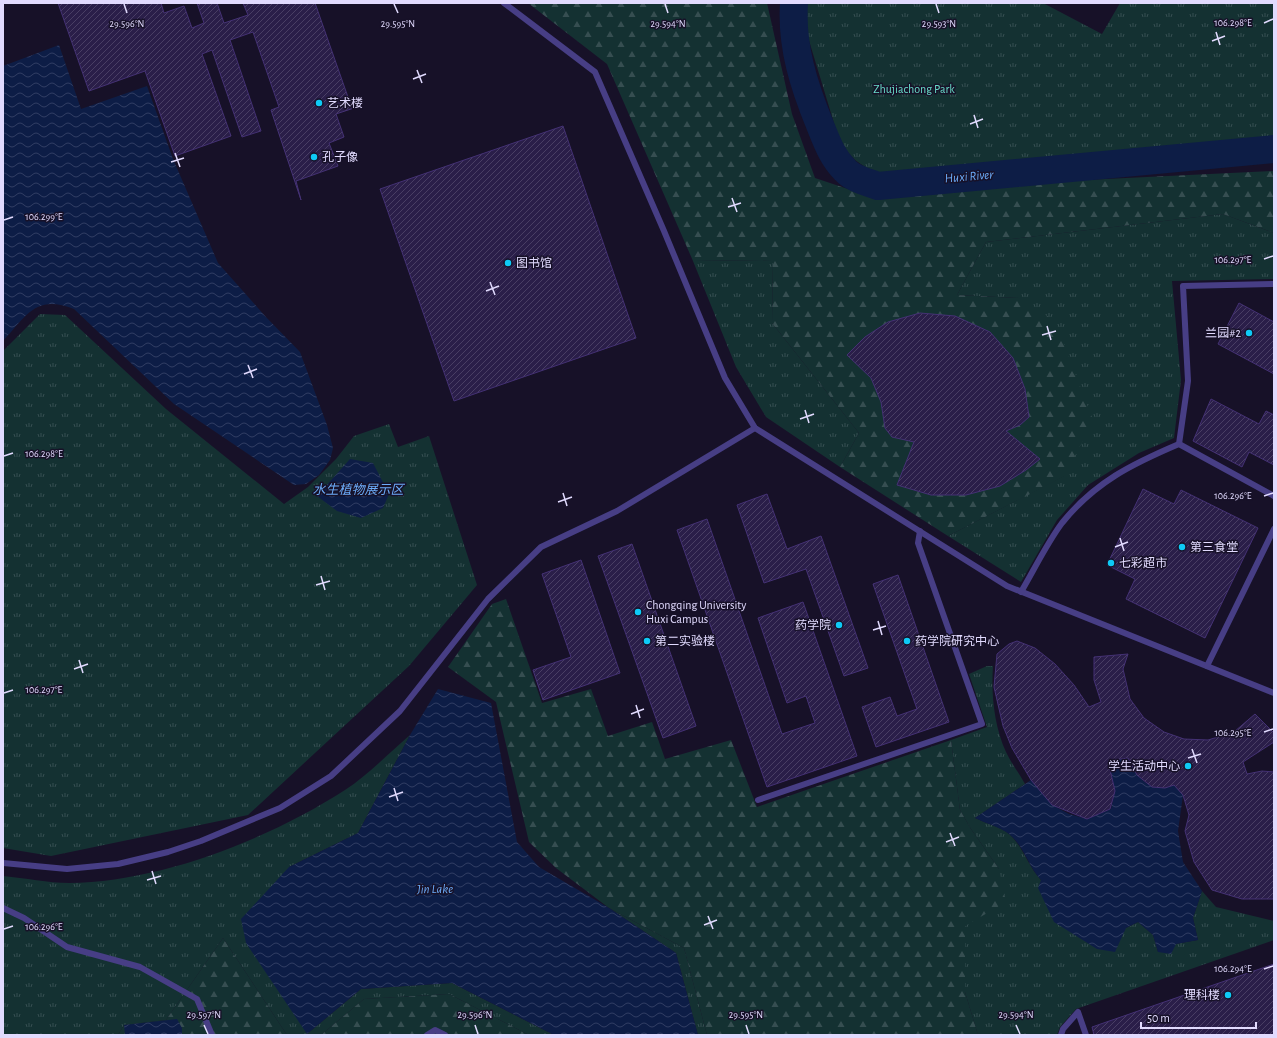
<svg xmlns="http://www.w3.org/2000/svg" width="1277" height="1038" font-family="'Alegreya Sans','Noto Sans SC',sans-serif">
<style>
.grass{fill:url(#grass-tufts)}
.forest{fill:url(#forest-firs)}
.water{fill:url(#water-waves)}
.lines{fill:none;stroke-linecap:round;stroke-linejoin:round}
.river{stroke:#0d1d46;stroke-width:28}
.building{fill:url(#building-hatch);stroke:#443174}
.lane{stroke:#473e85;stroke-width:6}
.ticks{fill:none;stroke:#e1dafe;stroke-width:1.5}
.poi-dot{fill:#0ecaf6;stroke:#171128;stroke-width:1.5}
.labels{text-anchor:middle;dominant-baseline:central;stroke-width:3;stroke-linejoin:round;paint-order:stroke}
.park-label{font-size:12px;fill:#68dcc9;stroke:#171128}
.poi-label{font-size:12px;fill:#e1dafe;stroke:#171128;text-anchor:start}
.water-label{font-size:13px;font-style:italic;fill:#6cacf9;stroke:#171128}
.ticks-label{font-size:10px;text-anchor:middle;fill:#e1dafe;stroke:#171128;stroke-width:3;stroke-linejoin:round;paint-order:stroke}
</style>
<defs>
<pattern id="grass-tufts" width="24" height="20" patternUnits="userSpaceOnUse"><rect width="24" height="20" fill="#143132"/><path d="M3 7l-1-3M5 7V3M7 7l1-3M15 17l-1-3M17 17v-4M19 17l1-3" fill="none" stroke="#364e51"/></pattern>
<pattern id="forest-firs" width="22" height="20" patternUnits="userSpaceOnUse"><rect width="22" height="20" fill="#143132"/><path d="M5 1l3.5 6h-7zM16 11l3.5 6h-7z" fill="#364e51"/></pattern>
<pattern id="water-waves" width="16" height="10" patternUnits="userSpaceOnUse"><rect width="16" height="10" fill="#0d1d46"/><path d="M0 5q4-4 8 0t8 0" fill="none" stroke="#303d62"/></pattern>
<pattern id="building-hatch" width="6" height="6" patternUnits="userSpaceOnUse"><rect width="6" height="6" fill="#2a1e49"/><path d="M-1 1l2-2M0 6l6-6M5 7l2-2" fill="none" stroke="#493e64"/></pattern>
</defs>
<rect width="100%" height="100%" fill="#171128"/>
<g class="grass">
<polygon points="804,3 1043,3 1102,34 1120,3 1270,3 1274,5 1274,144 906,175 882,173 868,169 855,160 846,150 837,133 807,34 804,20"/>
<polygon points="1223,214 1274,233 1274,279 1172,281 1181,380 1174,438 1139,453 1088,485 1057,520 1021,582 948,536 1064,476 1019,298 957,295 986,242"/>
<polygon points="773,260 772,323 859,433 840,467 766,417 736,367 693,261"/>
<polygon points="40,314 65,315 166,409 284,504 308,487 336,459 354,436 389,424 398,447 429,436 477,585 409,666 248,815 51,856 3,848 3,351"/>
<path d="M987,666H993C991,694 994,726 1006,752C1011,763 1019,773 1025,784L975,818C985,823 1001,827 1009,834C1023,846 1028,866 1041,880L1126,928L1138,922L1153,935L1158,952L1175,944L1198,940L1193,918L1202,891L1216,907L1274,921V940L1076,1009L1060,1027L1057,1035H978L965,992V926L999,869L971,829L960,810L951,740L987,727L969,674Z"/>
<path d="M410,735L358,833L289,867L307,1034L361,989L452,983L554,1035H529L449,994L364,999L321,1035H287L223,938L166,1020L124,1025L118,1035H3V876C25,878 48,883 69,883C160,882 269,839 345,790C367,776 389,753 410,735Z"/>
<polygon points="609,908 684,948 707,1035 698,1035 676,953"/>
</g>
<g class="forest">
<polygon points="528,3 767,3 792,114 815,178 863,194 1064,181 1274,171 1274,233 1223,214 986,242 957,295 1019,298 1055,321 1093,420 1065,476 948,536 840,467 859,433 772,323 773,260 693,261 607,64"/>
<polygon points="506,599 542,703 591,689 608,736 652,722 665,759 731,740 757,807 951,740 960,810 971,829 999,869 1006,902 965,926 965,992 978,1035 707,1035 684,948 609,908 556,868 529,842 496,702 448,667 492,604"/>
<polygon points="223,938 287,1035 118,1035 124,1025 166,1020"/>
<polygon points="449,994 529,1035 321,1035 364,999"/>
</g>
<g class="water">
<path d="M59,45L81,109L147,86L173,159L218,263L265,316L300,352L327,425L333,448L330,460L319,475L306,484L294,485L174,404L74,309C36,294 27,315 3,341V66Z"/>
<polygon points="350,459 373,463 389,494 383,508 361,518 337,511 317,496"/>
<polygon points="438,689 491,703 517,842 539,867 609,908 676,953 698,1035 554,1035 452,983 361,989 307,1034 246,943 241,919 289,867 358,833 410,735"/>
<path d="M1128,758C1138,778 1149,794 1174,785L1183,795L1178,831L1183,862L1202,891L1193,918L1198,940L1176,944L1171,954L1158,952L1153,935L1138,922L1126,928L1115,952L1097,949L1054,922L1038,888L1041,880C1028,866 1024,846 1009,834C1000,827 985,823 975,818L1031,780L1052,805L1069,814L1087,819L1111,809L1115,791L1108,761Z"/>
<polygon points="177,1019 182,1028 182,1035 125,1035 124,1025"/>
</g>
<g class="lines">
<path class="river" d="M794,3C791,46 804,86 820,125C827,142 832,157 845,170C853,179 867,182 878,186L1274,149"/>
</g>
<g class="building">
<polygon points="58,3 161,3 164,13 184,6 192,28 204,23 197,3 217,3 224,23 248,15 243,3 315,3 349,100 357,98 360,106 336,114 344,137 329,143 338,166 296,181 301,200 271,110 279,107 253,32 230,40 261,131 242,137 212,50 202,54 231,136 175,156 145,71 89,91"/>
<polygon points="563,126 636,338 454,401 380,189"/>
<polygon points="1239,303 1274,322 1274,374 1218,344"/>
<polygon points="920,313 955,316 990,332 1013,358 1025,389 1029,417 1020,425 1006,431 1040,459 1026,470 1000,486 966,495 931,495 897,485 914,442 892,437 885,428 881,402 871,378 847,355 865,337 888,322"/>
<polygon points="1211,399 1259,424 1266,411 1274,415 1274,465 1249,452 1242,467 1193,441"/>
<polygon points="1143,489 1174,504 1181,490 1258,528 1205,638 1126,599 1135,579 1107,565"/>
<polygon points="767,494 787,549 821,536 868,668 844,676 806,569 764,583 737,505"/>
<polygon points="707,519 782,734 815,723 806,696 787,703 758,618 803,602 857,756 767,787 677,530"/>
<polygon points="632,544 696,726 663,738 598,556"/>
<polygon points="581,560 620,673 543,700 533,670 571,657 542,574"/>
<polygon points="898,575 949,722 876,747 862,707 890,697 897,716 917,709 873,584"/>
<polygon points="1017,641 1035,648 1055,664 1074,685 1089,707 1101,702 1094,680 1094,657 1128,654 1123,669 1130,699 1144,718 1164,732 1184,739 1208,740 1234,732 1255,714 1274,733 1274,742 1243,762 1247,774 1262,771 1274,772 1274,899 1242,899 1212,890 1194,862 1185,831 1189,815 1183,795 1174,785 1165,788 1152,787 1137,775 1128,758 1108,761 1115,791 1110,809 1087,819 1052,805 1031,780 1012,748 1003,726 994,687 997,654 1009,644"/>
<polygon points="1274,964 1274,1035 1094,1035 1092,1027"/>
</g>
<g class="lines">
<g class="lane">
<polyline points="504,3 595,72 664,231 725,378 755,428 1007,586 1274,693"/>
<polyline points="1179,444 1188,381 1183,286 1274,284"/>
<path d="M1021,592C1034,570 1047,543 1062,523C1095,482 1132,464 1179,444L1274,496"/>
<polyline points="1207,666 1274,529"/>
<polyline points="758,800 982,724 918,543 920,531"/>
<polyline points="3,863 67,869 118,864 168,852 201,841 280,808 331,776 400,711 488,599 541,547 617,511 755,428"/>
<polyline points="3,908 24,918 67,947 140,967 197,999 212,1035"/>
<polyline points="427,1035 435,1030 445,1035"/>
<polyline points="1061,1035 1063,1029 1078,1012 1086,1035"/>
</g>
</g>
<path class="ticks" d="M124,4L127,13M394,4L398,13M665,4L668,13M936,4L939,13M1264,23L1273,19M1216,32L1220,45M1212,41L1225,36M417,70L422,83M413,79L426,74M974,115L978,128M970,124L983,119M175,153L180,167M171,162L184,158M732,198L737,212M728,207L741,203M4,220L13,217M1264,259L1273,256M490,282L495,295M486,291L499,286M1047,326L1051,340M1042,335L1056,331M248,365L253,378M244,374L257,369M805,410L809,423M800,419L814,414M4,456L13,453M563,493L567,506M1264,496L1273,493M558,502L572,497M1120,538L1124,551M1115,547L1128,542M321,576L325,590M316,585L330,581M878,621L882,635M873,630L886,626M79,660L83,673M74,669L88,664M4,693L13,690M636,705L640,718M631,714L644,709M1264,732L1273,729M1192,749L1197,763M1188,758L1201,754M394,788L398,801M389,797L403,792M950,833L955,846M946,842L959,837M152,871L156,884M147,880L161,876M708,916L713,929M704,925L717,920M4,929L13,926M1264,969L1273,966M204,1025L208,1034M475,1025L478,1034M746,1025L749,1034M1016,1025L1020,1034"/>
<g class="poi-dot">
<circle cx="319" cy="103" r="4"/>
<circle cx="314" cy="157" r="4"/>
<circle cx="508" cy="263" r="4"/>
<circle cx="1249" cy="333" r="4"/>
<circle cx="1182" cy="547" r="4"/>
<circle cx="1111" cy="563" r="4"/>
<circle cx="638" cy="612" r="4"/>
<circle cx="839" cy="625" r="4"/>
<circle cx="647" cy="641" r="4"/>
<circle cx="907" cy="641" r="4"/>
<circle cx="1188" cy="766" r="4"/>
<circle cx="1228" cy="995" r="4"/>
</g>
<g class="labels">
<g class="park-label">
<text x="914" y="89">Zhujiachong Park</text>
</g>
<g class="poi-label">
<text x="327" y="103">艺术楼</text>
<text x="322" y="157">孔子像</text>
<text x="516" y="263">图书馆</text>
<text x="1241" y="333" text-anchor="end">兰园#2</text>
<text x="1190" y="547">第三食堂</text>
<text x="1119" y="563">七彩超市</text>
<text x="646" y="605">Chongqing University<tspan x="646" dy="14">Huxi Campus</tspan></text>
<text x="831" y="625" text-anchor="end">药学院</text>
<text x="655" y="641">第二实验楼</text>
<text x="915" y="641">药学院研究中心</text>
<text x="1180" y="766" text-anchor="end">学生活动中心</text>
<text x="1220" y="995" text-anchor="end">理科楼</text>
</g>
<g class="water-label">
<text transform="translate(969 177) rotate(-5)">Huxi River</text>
<text x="358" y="490">水生植物展示区</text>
<text x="435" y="889">Jin Lake</text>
</g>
</g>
<g class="ticks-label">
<text x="1233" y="26">106.298°E</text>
<text x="939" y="27">29.593°N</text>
<text x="127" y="27">29.596°N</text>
<text x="398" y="27">29.595°N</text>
<text x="668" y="27">29.594°N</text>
<text x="44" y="220">106.299°E</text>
<text x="1233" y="263">106.297°E</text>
<text x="44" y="457">106.298°E</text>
<text x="1233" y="499">106.296°E</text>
<text x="44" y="693">106.297°E</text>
<text x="1233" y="736">106.295°E</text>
<text x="44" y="930">106.296°E</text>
<text x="1233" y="972">106.294°E</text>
<text x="204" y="1018">29.597°N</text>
<text x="475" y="1018">29.596°N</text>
<text x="746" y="1018">29.595°N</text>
<text x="1016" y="1018">29.594°N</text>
</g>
<rect width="1277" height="1038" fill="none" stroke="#e1dafe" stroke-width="8"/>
<path d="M1141 1022v6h115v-6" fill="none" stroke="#e1dafe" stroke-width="2"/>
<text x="1147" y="1022" font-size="12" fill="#e1dafe" stroke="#171128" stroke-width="3" paint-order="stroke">50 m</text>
</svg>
